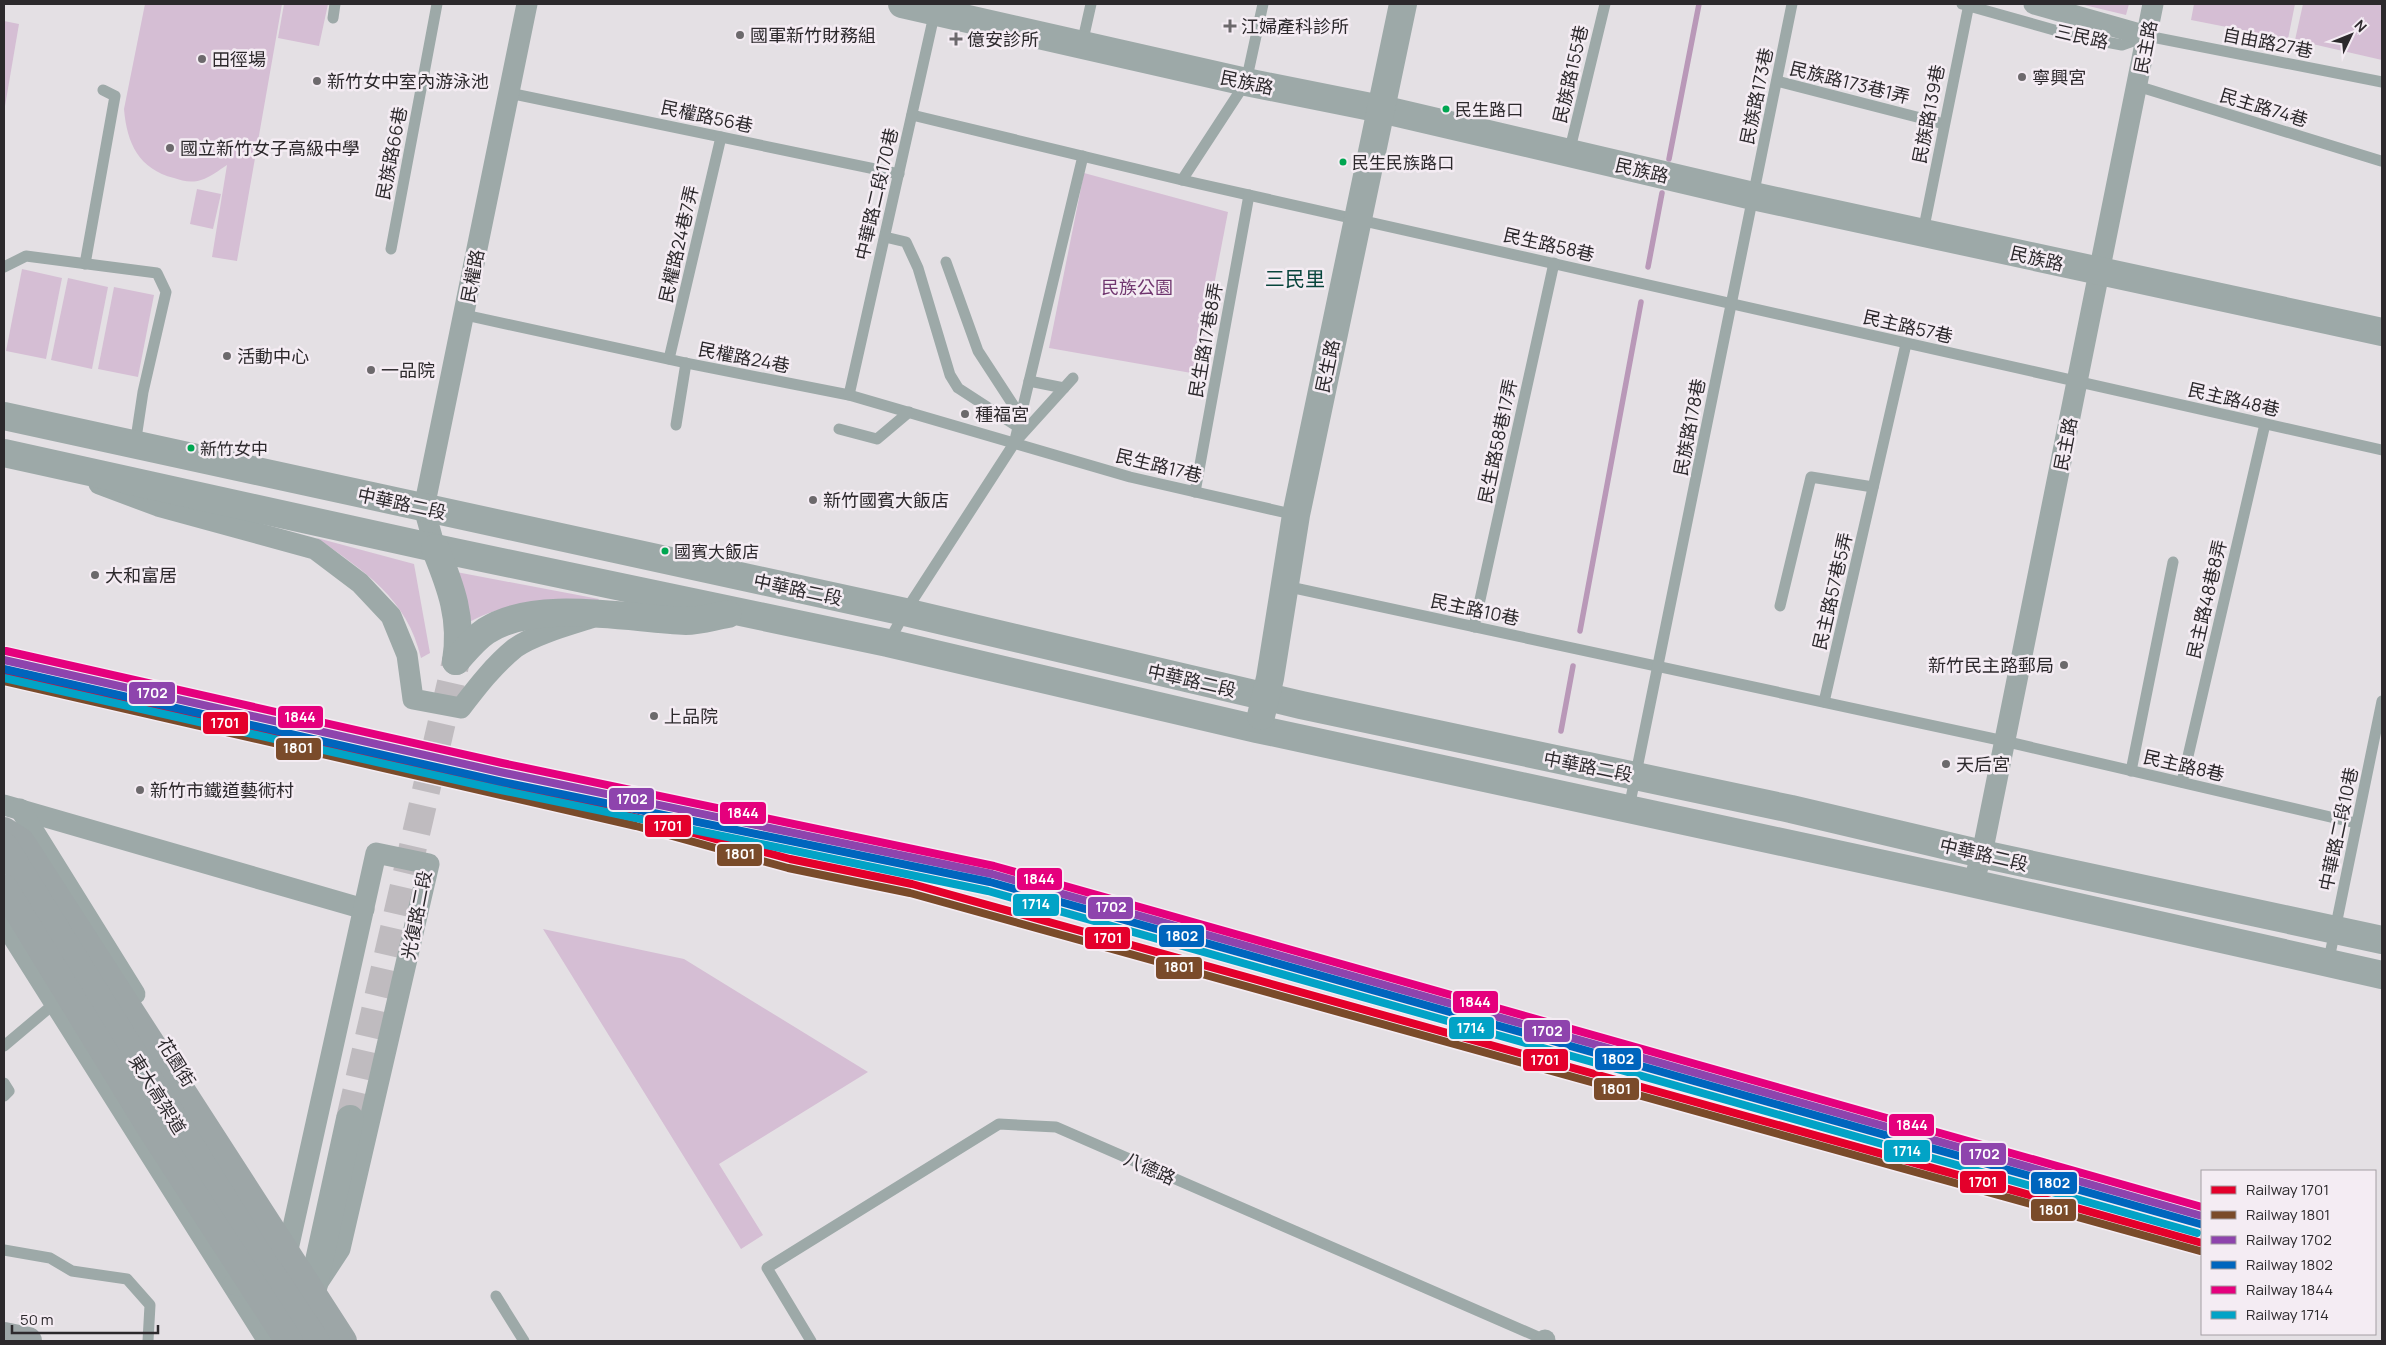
<svg xmlns="http://www.w3.org/2000/svg" width="2386" height="1345" font-family="Manrope,'Noto Sans TC',sans-serif">
<style>
.green{fill:#d5bed4}
.lines{fill:none;stroke-linecap:round;stroke-linejoin:round}
.stream{stroke:#b998b8;stroke-width:5.5}
.tertiary-tunnel{stroke:#bfbbbf;stroke-width:28;stroke-dasharray:28 14;stroke-linecap:butt}
.service{stroke:#9da9a8;stroke-width:11}
.minor{stroke:#9da9a8;stroke-width:21}
.tertiary{stroke:#9da9a8;stroke-width:28}
.secondary{stroke:#9da6a7;stroke-width:28}
.secondary-bridge{stroke:#9da6a7;stroke-width:28}
.rail-1-casing{stroke:#f4ecf3;stroke-width:11}
.rail-2-casing{stroke:#f4ecf3;stroke-width:11}
.rail-3-casing{stroke:#f4ecf3;stroke-width:11}
.rail-4-casing{stroke:#f4ecf3;stroke-width:11}
.rail-5-casing{stroke:#f4ecf3;stroke-width:11}
.rail-6-casing{stroke:#f4ecf3;stroke-width:11}
.rail-1{stroke:#e4002b;stroke-width:8}
.rail-2{stroke:#7a4b2a;stroke-width:8}
.rail-3{stroke:#8e44ad;stroke-width:8}
.rail-4{stroke:#0065bd;stroke-width:8}
.rail-5{stroke:#e5007d;stroke-width:8}
.rail-6{stroke:#02a3c6;stroke-width:8}
.poi-dot{fill:#6c696c;stroke:#f4ecf3;stroke-width:2}
.bus-dot{fill:#00a651;stroke:#f4ecf3;stroke-width:2}
.labels{text-anchor:middle;dominant-baseline:central;stroke-width:5;stroke-linejoin:round;paint-order:stroke}
.bus-label{font-size:17px;fill:#2c292c;stroke:#f4ecf3;text-anchor:start}
.poi-label{font-size:18px;fill:#2c292c;stroke:#f4ecf3;text-anchor:start}
.street-label{font-size:18px;fill:#2c292c;stroke:#f4ecf3}
.park-label{font-size:18px;fill:#70366f;stroke:#f4ecf3}
.quarter-label{font-size:20px;fill:#08453c;stroke:#f4ecf3}
.line-badge{stroke:#f4ecf3;stroke-width:2}
.badge-label{font-size:14px;text-anchor:middle;font-weight:bold;fill:#fff}
</style>
<rect width="100%" height="100%" fill="#e4e0e4"/>
<g class="green">
<path d="M145,4H282L237,261L212,257L227,165C219,170 211,177 201,180C192,183 182,181 174,178C139,169 127,144 124,109Z"/>
<polygon points="284,4 328,4 319,46 278,38"/>
<polygon points="2080,4 2129,4 2126,15"/>
<polygon points="2194,4 2295,4 2288,39 2191,20"/>
<polygon points="2303,4 2382,4 2382,60 2295,40"/>
<polygon points="4,21 19,24 4,112"/>
<polygon points="1084,173 1228,212 1197,374 1049,348"/>
<polygon points="197,189 221,194 213,229 190,224"/>
<polygon points="22,269 62,278 46,359 6,351"/>
<polygon points="68,278 108,287 92,369 51,360"/>
<polygon points="114,287 154,295 138,377 98,369"/>
<path d="M317,538L414,564L430,653L421,658C407,598 365,572 317,538Z"/>
<path d="M451,571L599,599L596,603C551,604 506,599 466,624Z"/>
<polygon points="543,929 684,959 868,1072 719,1164 763,1235 741,1249"/>
</g>
<g class="lines">
<g class="stream">
<polyline points="1669,159 1699,4"/>
<polyline points="1648,267 1662,193"/>
<polyline points="1580,631 1641,302"/>
<polyline points="1561,731 1573,666"/>
</g>
<polyline class="tertiary-tunnel" points="350,1119 456,661"/>
<g class="service">
<polyline points="1962,4 2079,37 2122,45 2147,36 2382,82"/>
<polyline points="333,18 335,4"/>
<polyline points="1082,44 1091,4"/>
<polyline points="1777,81 1944,124"/>
<polyline points="2137,86 2381,161"/>
<polyline points="509,93 899,174"/>
<polyline points="912,115 1182,180 2382,450"/>
<polyline points="1569,153 1605,4"/>
<polyline points="1182,180 1246,82 1263,4"/>
<polyline points="1923,232 1969,4"/>
<polyline points="885,237 906,242 918,268 950,375 958,388 1018,427"/>
<polyline points="391,249 437,4"/>
<polyline points="946,262 978,351 1021,417"/>
<polyline points="85,264 115,96 103,90"/>
<polyline points="4,267 26,256 157,273 166,292 143,392 135,445"/>
<polyline points="465,315 686,363 849,395 1130,477 1296,515"/>
<polyline points="669,359 721,137"/>
<polyline points="1029,381 1064,388"/>
<polyline points="849,395 935,11"/>
<polyline points="676,425 686,363"/>
<polyline points="839,429 877,439 909,412"/>
<polyline points="1015,440 1083,156"/>
<polyline points="1195,492 1249,195"/>
<polyline points="1285,586 2004,741 2356,823"/>
<polyline points="1780,606 1811,477 1873,487"/>
<polyline points="1474,627 1554,263"/>
<polyline points="888,643 905,612 1015,442 1073,378"/>
<polyline points="1824,702 1906,344"/>
<polyline points="2131,771 2173,562"/>
<polyline points="2182,782 2265,424"/>
<polyline points="1629,808 1792,4"/>
<polyline points="2328,964 2382,701"/>
<polyline points="4,1046 55,1003"/>
<polyline points="4,1083 9,1091 4,1096"/>
<polyline points="4,1250 50,1258 72,1271 127,1279 150,1305 148,1341"/>
<polyline points="496,1296 524,1341"/>
<polyline points="811,1341 767,1268 999,1124 1056,1127 1545,1340"/>
</g>
<g class="minor">
<polyline points="2034,4 2147,36"/>
<path d="M99,484L158,506L315,549L360,583L391,616L407,655L413,699L461,708C477,687 494,665 515,648C533,635 569,625 591,618"/>
<polyline points="435,548 424,508 527,4"/>
<polyline points="4,805 364,909"/>
<polyline points="20,809 135,994"/>
<polyline points="1973,883 1982,854 2153,4"/>
<polyline points="4,923 268,1341"/>
<polyline points="285,1263 376,853 429,864 340,1249 317,1284"/>
<polyline points="233,1284 260,1290 264,1288"/>
<polyline points="269,1341 275,1307"/>
<polyline points="1545,1341 1545,1340"/>
</g>
<g class="tertiary">
<polyline points="902,4 1246,82 1381,109 1753,196 2382,332"/>
<polyline points="4,416 905,612 1301,705 1791,809 1982,854 2382,940"/>
<polyline points="4,453 435,548 888,643 1257,729 1953,879 2382,975"/>
<path d="M435,548C451,587 463,619 456,661"/>
<path d="M456,661C465,651 474,639 486,631C536,598 630,619 686,621C700,621 715,616 728,614"/>
<polyline points="1261,716 1270,678 1296,515 1403,4"/>
<polyline points="311,1311 312,1293 350,1119"/>
</g>
<g class="secondary">
<polyline points="4,831 21,842 343,1341"/>
<polyline points="4,1336 28,1341"/>
</g>
<g class="secondary-bridge">
<polyline points="4,846 257,1253 316,1341"/>
<polyline points="4,888 152,1130 289,1341"/>
</g>
<g class="rail-1-casing">
<polyline id="rail-1" points="4,672 638,818 790,859 912,884 2202,1243"/>
</g>
<g class="rail-2-casing">
<polyline id="rail-2" points="4,681 636,826 788,868 910,893 2200,1251"/>
</g>
<g class="rail-3-casing">
<polyline id="rail-3" points="4,660 500,772 992,874 2202,1216"/>
</g>
<g class="rail-4-casing">
<polyline id="rail-4" points="4,669 498,781 990,882 2200,1224"/>
</g>
<g class="rail-5-casing">
<polyline id="rail-5" points="6,651 502,763 994,866 2202,1207"/>
</g>
<g class="rail-6-casing">
<polyline id="rail-6" points="4,678 496,789 988,891 2197,1233"/>
</g>
<use href="#rail-1" class="rail-1"/>
<use href="#rail-2" class="rail-2"/>
<use href="#rail-3" class="rail-3"/>
<use href="#rail-4" class="rail-4"/>
<use href="#rail-5" class="rail-5"/>
<use href="#rail-6" class="rail-6"/>
</g>
<g class="poi-dot">
<path d="M1227.5 18.5h5v5h5v5h-5v5h-5v-5h-5v-5h5z"/>
<circle cx="740" cy="35" r="5"/>
<path d="M953.5 31.5h5v5h5v5h-5v5h-5v-5h-5v-5h5z"/>
<circle cx="202" cy="59" r="5"/>
<circle cx="2022" cy="77" r="5"/>
<circle cx="317" cy="81" r="5"/>
<circle cx="170" cy="148" r="5"/>
<circle cx="227" cy="356" r="5"/>
<circle cx="371" cy="370" r="5"/>
<circle cx="965" cy="414" r="5"/>
<circle cx="813" cy="500" r="5"/>
<circle cx="95" cy="575" r="5"/>
<circle cx="2064" cy="665" r="5"/>
<circle cx="654" cy="716" r="5"/>
<circle cx="1946" cy="764" r="5"/>
<circle cx="140" cy="790" r="5"/>
</g>
<g class="bus-dot">
<circle cx="1446" cy="109" r="4.5"/>
<circle cx="1343" cy="162" r="4.5"/>
<circle cx="191" cy="448" r="4.5"/>
<circle cx="665" cy="551" r="4.5"/>
</g>
<g class="labels">
<g class="bus-label">
<text x="1455" y="109">民生路口</text>
<text x="1352" y="162">民生民族路口</text>
<text x="200" y="448">新竹女中</text>
<text x="674" y="551">國賓大飯店</text>
</g>
<g class="poi-label">
<text x="1241" y="26">江婦產科診所</text>
<text x="750" y="35">國軍新竹財務組</text>
<text x="967" y="39">億安診所</text>
<text x="212" y="59">田徑場</text>
<text x="2032" y="77">寧興宮</text>
<text x="327" y="81">新竹女中室內游泳池</text>
<text x="180" y="148">國立新竹女子高級中學</text>
<text x="237" y="356">活動中心</text>
<text x="381" y="370">一品院</text>
<text x="975" y="414">種福宮</text>
<text x="823" y="500">新竹國賓大飯店</text>
<text x="105" y="575">大和富居</text>
<text x="2054" y="665" text-anchor="end">新竹民主路郵局</text>
<text x="664" y="716">上品院</text>
<text x="1956" y="764">天后宮</text>
<text x="150" y="790">新竹市鐵道藝術村</text>
</g>
<g class="street-label">
<text transform="translate(2082 36) rotate(13)">三民路</text>
<text transform="translate(2268 42) rotate(11)">自由路27巷</text>
<text transform="translate(2145 47) rotate(-79)">民主路</text>
<text transform="translate(1570 74) rotate(-77)">民族路155巷</text>
<text transform="translate(1247 82) rotate(12)">民族路</text>
<text transform="translate(1850 82) rotate(14)">民族路173巷1弄</text>
<text transform="translate(1756 96) rotate(-78)">民族路173巷</text>
<text transform="translate(2264 107) rotate(17)">民主路74巷</text>
<text transform="translate(1928 114) rotate(-79)">民族路139巷</text>
<text transform="translate(707 116) rotate(12)">民權路56巷</text>
<text transform="translate(391 153) rotate(-79)">民族路66巷</text>
<text transform="translate(1642 170) rotate(13)">民族路</text>
<text transform="translate(876 194) rotate(-77)">中華路二段170巷</text>
<text transform="translate(678 244) rotate(-77)">民權路24巷7弄</text>
<text transform="translate(1549 244) rotate(13)">民生路58巷</text>
<text transform="translate(2037 258) rotate(13)">民族路</text>
<text transform="translate(472 276) rotate(-79)">民權路</text>
<text transform="translate(1908 326) rotate(13)">民主路57巷</text>
<text transform="translate(1205 340) rotate(-80)">民生路17巷8弄</text>
<text transform="translate(744 357) rotate(11)">民權路24巷</text>
<text transform="translate(1327 366) rotate(-78)">民生路</text>
<text transform="translate(2234 399) rotate(13)">民主路48巷</text>
<text transform="translate(1689 427) rotate(-79)">民族路178巷</text>
<text transform="translate(1497 441) rotate(-78)">民生路58巷17弄</text>
<text transform="translate(2065 444) rotate(-79)">民主路</text>
<text transform="translate(1159 465) rotate(14)">民生路17巷</text>
<text transform="translate(402 503) rotate(12)">中華路二段</text>
<text transform="translate(798 589) rotate(12)">中華路二段</text>
<text transform="translate(1832 591) rotate(-77)">民主路57巷5弄</text>
<text transform="translate(2206 599) rotate(-77)">民主路48巷8弄</text>
<text transform="translate(1475 609) rotate(12)">民主路10巷</text>
<text transform="translate(1192 680) rotate(13)">中華路二段</text>
<text transform="translate(2184 765) rotate(13)">民主路8巷</text>
<text transform="translate(1588 766) rotate(11)">中華路二段</text>
<text transform="translate(2338 829) rotate(-78)">中華路二段10巷</text>
<text transform="translate(1984 854) rotate(13)">中華路二段</text>
<text transform="translate(416 915) rotate(-79)">光復路二段</text>
<text transform="translate(177 1062) rotate(58)">花園街</text>
<text transform="translate(158 1094) rotate(58)">東大高架道</text>
<text transform="translate(1150 1168) rotate(24)">八德路</text>
</g>
<g class="park-label">
<text x="1137" y="287">民族公園</text>
</g>
<g class="quarter-label">
<text x="1295" y="278">三民里</text>
</g>
</g>
<g class="line-badge">
<rect x="128" y="681" width="48" height="24" rx="5" fill="#8e44ad"/>
<rect x="277" y="705" width="47" height="24" rx="5" fill="#e5007d"/>
<rect x="202" y="711" width="47" height="24" rx="5" fill="#e4002b"/>
<rect x="275" y="737" width="47" height="24" rx="5" fill="#7a4b2a"/>
<rect x="608" y="787" width="47" height="24" rx="5" fill="#8e44ad"/>
<rect x="719" y="801" width="48" height="24" rx="5" fill="#e5007d"/>
<rect x="644" y="814" width="48" height="24" rx="5" fill="#e4002b"/>
<rect x="716" y="843" width="47" height="24" rx="5" fill="#7a4b2a"/>
<rect x="1016" y="867" width="47" height="24" rx="5" fill="#e5007d"/>
<rect x="1012" y="893" width="48" height="24" rx="5" fill="#02a3c6"/>
<rect x="1087" y="896" width="47" height="24" rx="5" fill="#8e44ad"/>
<rect x="1158" y="924" width="47" height="24" rx="5" fill="#0065bd"/>
<rect x="1084" y="926" width="47" height="24" rx="5" fill="#e4002b"/>
<rect x="1155" y="956" width="48" height="24" rx="5" fill="#7a4b2a"/>
<rect x="1452" y="990" width="47" height="24" rx="5" fill="#e5007d"/>
<rect x="1448" y="1016" width="47" height="24" rx="5" fill="#02a3c6"/>
<rect x="1523" y="1019" width="48" height="24" rx="5" fill="#8e44ad"/>
<rect x="1594" y="1047" width="48" height="24" rx="5" fill="#0065bd"/>
<rect x="1522" y="1048" width="47" height="24" rx="5" fill="#e4002b"/>
<rect x="1593" y="1077" width="47" height="24" rx="5" fill="#7a4b2a"/>
<rect x="1888" y="1113" width="47" height="24" rx="5" fill="#e5007d"/>
<rect x="1883" y="1139" width="48" height="24" rx="5" fill="#02a3c6"/>
<rect x="1960" y="1142" width="47" height="24" rx="5" fill="#8e44ad"/>
<rect x="1959" y="1170" width="48" height="24" rx="5" fill="#e4002b"/>
<rect x="2030" y="1171" width="48" height="24" rx="5" fill="#0065bd"/>
<rect x="2030" y="1198" width="47" height="24" rx="5" fill="#7a4b2a"/>
</g>
<g class="badge-label">
<text x="152" y="698">1702</text>
<text x="300" y="722">1844</text>
<text x="225" y="728">1701</text>
<text x="298" y="753">1801</text>
<text x="632" y="804">1702</text>
<text x="743" y="818">1844</text>
<text x="668" y="831">1701</text>
<text x="740" y="859">1801</text>
<text x="1039" y="884">1844</text>
<text x="1036" y="909">1714</text>
<text x="1111" y="912">1702</text>
<text x="1182" y="941">1802</text>
<text x="1108" y="943">1701</text>
<text x="1179" y="972">1801</text>
<text x="1475" y="1007">1844</text>
<text x="1471" y="1033">1714</text>
<text x="1547" y="1036">1702</text>
<text x="1618" y="1064">1802</text>
<text x="1545" y="1065">1701</text>
<text x="1616" y="1094">1801</text>
<text x="1912" y="1130">1844</text>
<text x="1907" y="1156">1714</text>
<text x="1984" y="1159">1702</text>
<text x="1983" y="1187">1701</text>
<text x="2054" y="1188">1802</text>
<text x="2054" y="1215">1801</text>
</g>
<rect width="2386" height="1345" fill="none" stroke="#2c292c" stroke-width="10"/>
<rect x="2201" y="1170" width="175" height="165" fill="#f4ecf3" stroke="#a49ea3"/>
<rect x="2211" y="1186" width="25" height="8" fill="#e4002b" stroke="#a49ea3"/>
<text x="2246" y="1195" font-size="15" fill="#2c292c">Railway 1701</text>
<rect x="2211" y="1211" width="25" height="8" fill="#7a4b2a" stroke="#a49ea3"/>
<text x="2246" y="1220" font-size="15" fill="#2c292c">Railway 1801</text>
<rect x="2211" y="1236" width="25" height="8" fill="#8e44ad" stroke="#a49ea3"/>
<text x="2246" y="1245" font-size="15" fill="#2c292c">Railway 1702</text>
<rect x="2211" y="1261" width="25" height="8" fill="#0065bd" stroke="#a49ea3"/>
<text x="2246" y="1270" font-size="15" fill="#2c292c">Railway 1802</text>
<rect x="2211" y="1286" width="25" height="8" fill="#e5007d" stroke="#a49ea3"/>
<text x="2246" y="1295" font-size="15" fill="#2c292c">Railway 1844</text>
<rect x="2211" y="1311" width="25" height="8" fill="#02a3c6" stroke="#a49ea3"/>
<text x="2246" y="1320" font-size="15" fill="#2c292c">Railway 1714</text>
<g transform="translate(2351 35) rotate(47)" stroke="#f4ecf3" stroke-width="4" paint-order="stroke">
<path d="M0-4L9 19L0 12L-9 19Z" fill="#2c292c"/>
<text y="-8" font-size="14" font-weight="bold" text-anchor="middle" fill="#2c292c">N</text>
</g>
<path d="M12 1325v8h146v-8" fill="none" stroke="#2c292c" stroke-width="2.5"/>
<text x="20" y="1325" font-size="15" fill="#2c292c" stroke="#f4ecf3" stroke-width="4" paint-order="stroke">50 m</text>
</svg>
